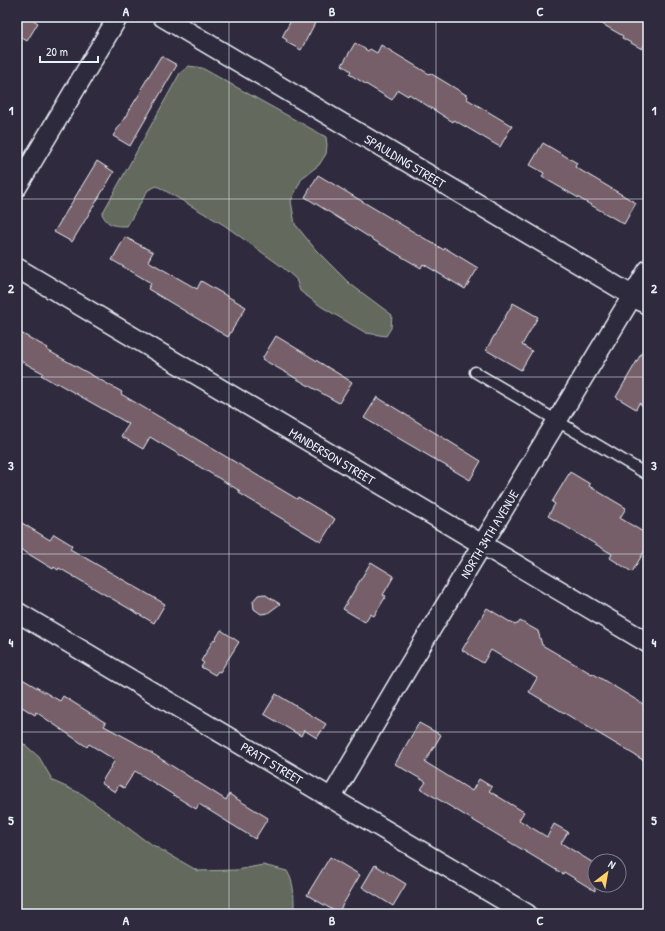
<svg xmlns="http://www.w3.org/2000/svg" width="665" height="931" font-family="'Patrick Hand',sans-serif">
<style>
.green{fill:#646a5d;stroke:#a6aeaa}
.building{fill:#775f69;stroke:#e8f1f8}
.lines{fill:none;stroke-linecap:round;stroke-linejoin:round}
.service-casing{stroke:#e8f1f8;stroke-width:13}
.minor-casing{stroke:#e8f1f8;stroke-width:22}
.service{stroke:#2f2a3d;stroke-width:10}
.minor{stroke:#2f2a3d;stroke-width:19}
.grid{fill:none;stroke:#e8f1f8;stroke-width:1;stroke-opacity:0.55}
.labels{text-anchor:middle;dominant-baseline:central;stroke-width:4;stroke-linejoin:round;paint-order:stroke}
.street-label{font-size:13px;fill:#e8f1f8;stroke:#2f2a3d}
.neatline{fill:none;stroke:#e8f1f8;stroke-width:1.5}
.grid-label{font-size:13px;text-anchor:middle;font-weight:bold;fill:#e8f1f8}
</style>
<rect width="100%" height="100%" fill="#2f2a3d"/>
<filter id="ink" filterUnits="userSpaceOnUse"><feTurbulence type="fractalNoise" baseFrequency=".025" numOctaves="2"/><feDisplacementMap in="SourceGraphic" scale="8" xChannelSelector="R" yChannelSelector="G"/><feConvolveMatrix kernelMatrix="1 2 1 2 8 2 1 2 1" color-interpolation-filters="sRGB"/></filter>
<g filter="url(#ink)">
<g class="green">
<path d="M189,66L202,68L326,137L327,145L326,154L319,165L302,178L291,201L295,224L316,250L349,283L392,315L391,328L386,336L366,333L322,307L300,291L296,279L281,266L224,225L157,186L148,190L127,226C114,226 108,226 102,214L180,73Z"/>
<path d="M17,738L39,757L53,781L82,794L146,841L198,871L236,870L263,865L287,871C295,883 294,900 294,914H19L17,913Z"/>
</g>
<g class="building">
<polygon points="17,17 29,17 38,23 27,41 17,35"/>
<polygon points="293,17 304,17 315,23 301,50 286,42 287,40 282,37"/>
<polygon points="590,17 632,17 648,26 648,39 642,49 622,38 623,36"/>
<polygon points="355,43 368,51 370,49 377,53 381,45 429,74 430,73 468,96 467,99 512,126 500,147 454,120 453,122 409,94 408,96 398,90 392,100 349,74 351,71 342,65"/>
<polygon points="161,56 177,65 130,146 113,136 142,90 141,89"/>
<polygon points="543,143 577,163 575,167 636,203 624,224 542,177 544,173 530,165"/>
<polygon points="97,161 114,172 72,242 54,232"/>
<polygon points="318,175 444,250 445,248 478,268 465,289 423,264 421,268 380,244 305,197"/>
<polygon points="125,237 153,252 148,261 197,289 201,281 246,307 228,337 148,289 151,283 112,260"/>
<polygon points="513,303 538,317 522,345 532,351 521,370 486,350"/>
<polygon points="17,331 48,348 47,350 122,392 121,394 297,499 298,497 335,519 321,542 239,493 240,491 150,437 143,449 121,436 129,424 57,383 56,384 41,375 43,373 17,359"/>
<polygon points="276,336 352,382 339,403 262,359"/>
<polygon points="648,342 648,409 639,403 636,409 616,397"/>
<polygon points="377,397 481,461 470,480 364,418"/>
<polygon points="570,472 590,484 589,486 626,508 620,518 648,535 648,545 632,572 610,558 612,554 548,516 555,504 552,502"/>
<polygon points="17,520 50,540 54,534 72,545 70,549 165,604 154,623 59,568 58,570 54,567 53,569 17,547"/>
<polygon points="371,562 394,576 383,595 386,596 374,616 370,614 365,622 343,609"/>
<polygon points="264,594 280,604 268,613 261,614 254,609 253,601 258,595"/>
<polygon points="487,608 515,625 516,624 518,624 520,621 538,631 542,645 592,674 592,673 648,707 648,763 529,692 537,678 491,650 483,663 462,650"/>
<polygon points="221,630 239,642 220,672 218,671 215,675 201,667 204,663 201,661 214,639 215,640"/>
<polygon points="17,676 60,701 63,696 106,723 104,726 134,742 226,800 229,794 268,818 255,839 199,804 196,809 135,771 124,788 119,785 115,792 101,783 115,760 89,744 87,747 36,712 35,715 17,704"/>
<polygon points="276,694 326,724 317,738 304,730 301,736 264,714"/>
<polygon points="419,723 441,735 425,762 472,791 479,779 492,787 489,791 524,812 519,820 547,837 554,824 568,832 561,843 595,864 595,891 564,872 563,874 421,789 426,782 395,764"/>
<polygon points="330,857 360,875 338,913 307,895"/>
<polygon points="375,865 406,884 393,906 362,887"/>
</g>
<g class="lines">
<g class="service-casing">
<polyline id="service" points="475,372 648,475"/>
</g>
<g class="minor-casing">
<g id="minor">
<polyline points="163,17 648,305"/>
<polyline points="17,187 118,17"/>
<polyline points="17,268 648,643"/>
<polyline points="17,612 527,914"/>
<polyline points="331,798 407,669 648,270"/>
</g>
</g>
<use href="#service" class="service"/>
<use href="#minor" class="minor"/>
</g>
</g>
<path class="grid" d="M229,17V914M436,17V914M17,199H648M17,377H648M17,554H648M17,732H648"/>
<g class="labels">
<g class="street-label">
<text transform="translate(405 161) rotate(31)">SPAULDING STREET</text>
<text transform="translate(332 456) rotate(31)">MANDERSON STREET</text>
<text transform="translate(489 534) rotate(-59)">NORTH 34TH AVENUE</text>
<text transform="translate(272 763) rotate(31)">PRATT STREET</text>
</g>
</g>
<rect width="665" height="931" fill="none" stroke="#2f2a3d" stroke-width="44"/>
<g transform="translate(607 873) rotate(31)"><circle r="19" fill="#2f2a3d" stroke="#797a88"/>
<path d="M0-3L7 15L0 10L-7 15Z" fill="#ffd166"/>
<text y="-6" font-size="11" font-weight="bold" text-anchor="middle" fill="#e8f1f8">N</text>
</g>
<path d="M40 56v6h58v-6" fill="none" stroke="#e8f1f8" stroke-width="2"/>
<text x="46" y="56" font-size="12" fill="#e8f1f8" stroke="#2f2a3d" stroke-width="3" paint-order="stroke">20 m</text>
<rect x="22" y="22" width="621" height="887" class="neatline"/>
<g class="grid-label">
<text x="126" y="16">A</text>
<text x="332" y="16">B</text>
<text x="540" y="16">C</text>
<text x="11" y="115">1</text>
<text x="654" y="115">1</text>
<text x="11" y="293">2</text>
<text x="654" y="293">2</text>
<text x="11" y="470">3</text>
<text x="654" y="470">3</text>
<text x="11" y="647">4</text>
<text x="654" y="647">4</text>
<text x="11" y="825">5</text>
<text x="654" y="825">5</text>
<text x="126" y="925">A</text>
<text x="332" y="925">B</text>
<text x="540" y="925">C</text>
</g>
</svg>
